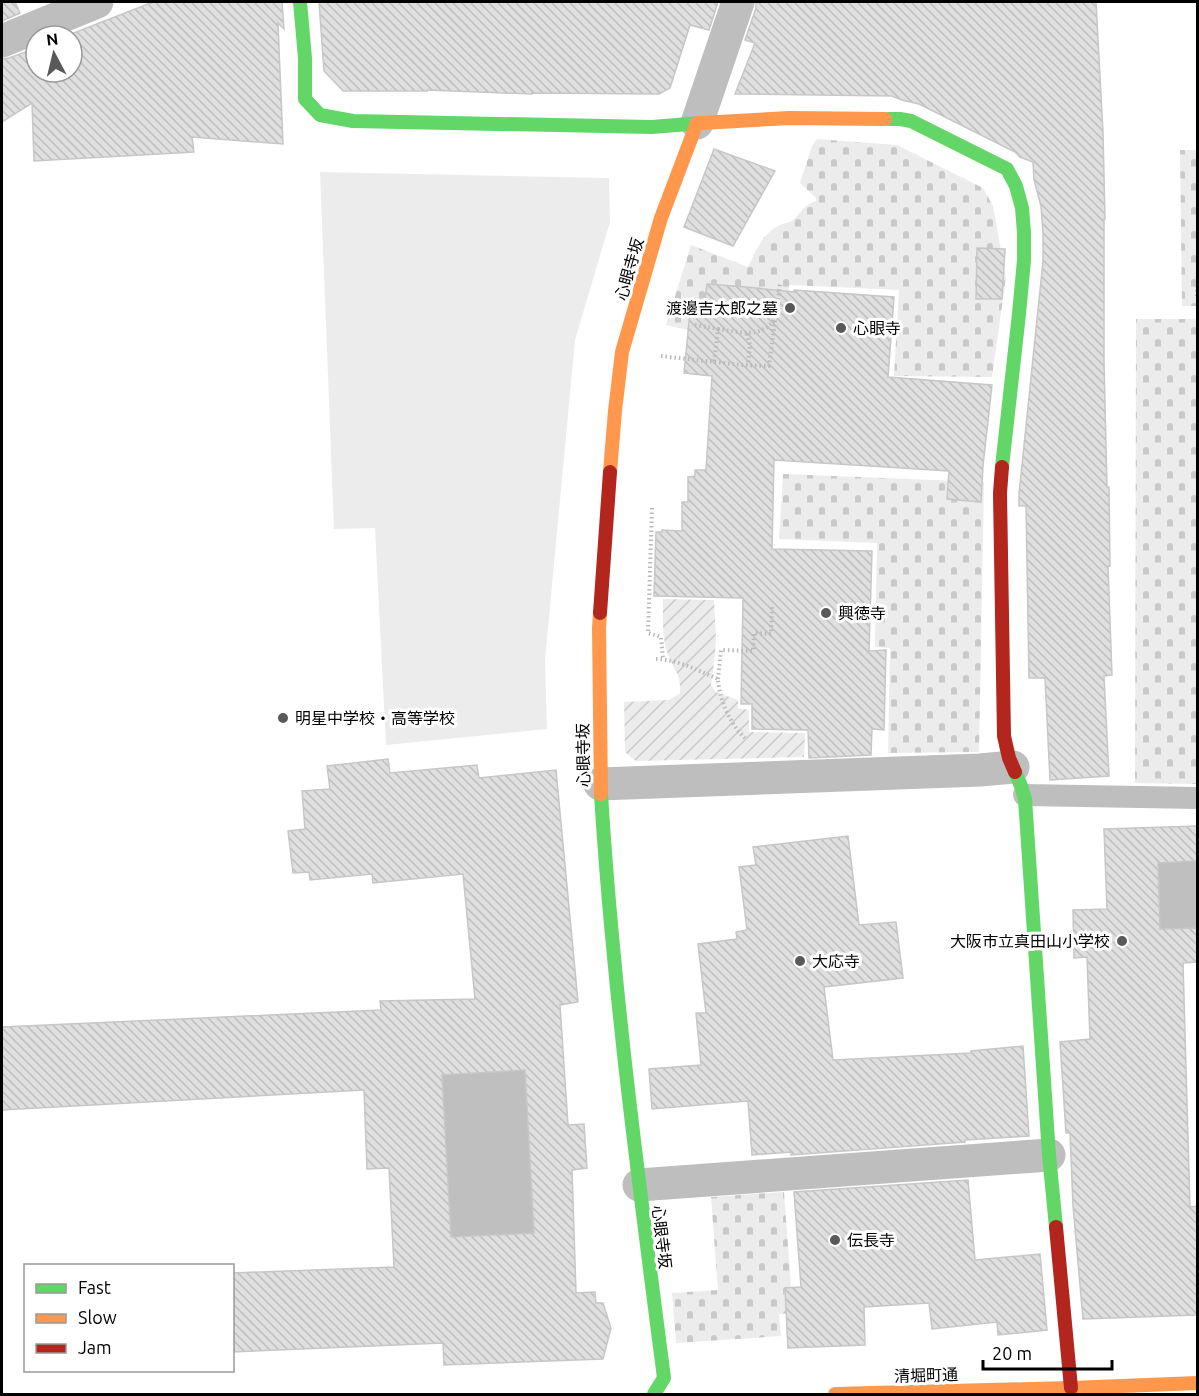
<svg xmlns="http://www.w3.org/2000/svg" width="1199" height="1396" font-family="Ubuntu,'Noto Sans JP',sans-serif">
<style>
.grass{fill:#ececec}
.cemetery{fill:url(#cemetery-stones)}
.garden{fill:url(#garden-furrows)}
.water{fill:#bfbfbf}
.building{fill:url(#building-back-hatch);stroke:#c7c7c7;stroke-width:1.5;fill-rule:evenodd}
.lines{fill:none;stroke-linecap:round;stroke-linejoin:round}
.path{stroke:#b9b9b9;stroke-width:4;stroke-dasharray:1.5 3;stroke-linecap:butt}
.lane{stroke:#bebebe;stroke-width:22}
.street{stroke:#bebebe;stroke-width:33}
.fast{stroke:#63d668;stroke-width:14}
.slow{stroke:#ff974d;stroke-width:14}
.jam{stroke:#b3261e;stroke-width:14}
.poi-dot{fill:#595959;stroke:#fff;stroke-width:2}
.labels{text-anchor:middle;dominant-baseline:central;stroke-width:6;stroke-linejoin:round;paint-order:stroke}
.street-label{font-size:16px;fill:#000;stroke:#fff}
.poi-label{font-size:16px;fill:#000;stroke:#fff;text-anchor:start}
</style>
<defs>
<pattern id="cemetery-stones" width="16" height="16" patternUnits="userSpaceOnUse" patternTransform="scale(1.5)"><rect width="16" height="16" fill="#ececec"/><path d="M2 7V4a2 2 0 0 1 4 0v3zM10 15v-3a2 2 0 0 1 4 0v3z" fill="#c9c9c9"/></pattern>
<pattern id="garden-furrows" width="10" height="10" patternUnits="userSpaceOnUse" patternTransform="scale(1.5)"><rect width="10" height="10" fill="#ececec"/><path d="M-1 1l2-2M0 10L10 0M9 11l2-2" fill="none" stroke="#c9c9c9"/></pattern>
<pattern id="building-back-hatch" width="6" height="6" patternUnits="userSpaceOnUse" patternTransform="scale(1.5)"><rect width="6" height="6" fill="#dfdfdf"/><path d="M-1 5l2 2M0 0l6 6M5-1l2 2" fill="none" stroke="#bebebe"/></pattern>
</defs>
<rect width="100%" height="100%" fill="#fff"/>
<polygon class="grass" points="320,172 609,178 610,222 575,340 545,660 547,729 386,745 375,528 334,529"/>
<g class="cemetery">
<path d="M817,139L897,145L983,188L993,206L1006,278L992,377L894,376L899,290L789,285L784,351L666,325L691,245L748,267C756,250 763,233 780,225C782,224 789,222 790,222C801,215 802,205 816,201V198L800,183L812,146Z"/>
<polygon points="1180,150 1197,150 1197,306 1182,306"/>
<polygon points="1136,319 1197,319 1197,784 1135,783"/>
<polygon points="783,474 984,482 979,752 888,753 890,648 875,647 877,543 779,539"/>
<polygon points="784,1192 793,1313 779,1314 781,1336 676,1343 672,1293 718,1290 711,1197"/>
</g>
<path class="garden" d="M663,599L714,600L716,639L715,655L711,685L716,692L738,700V708L749,710V732L805,733L804,757L636,761L625,752L624,702L669,700L680,693C681,672 673,670 667,652C662,635 663,617 663,599Z"/>
<g class="water">
<polygon points="1197,861 1197,928 1160,929 1158,863"/>
<polygon points="525,1070 534,1233 451,1237 442,1075"/>
</g>
<g class="building">
<polygon points="2,2 15,2 20,13 2,21"/>
<polygon points="153,2 282,2 284,29 278,23 283,144 192,137 194,152 34,161 32,103 2,122 2,59 9,58 36,48 36,72 72,72 72,36 66,36"/>
<polygon points="319,2 718,2 709,30 690,25 670,88 659,94 532,93 532,94 427,90 427,91 343,91 324,71"/>
<polygon points="756,2 1096,2 1103,132 1105,219 1104,219 1104,363 1107,487 1109,487 1110,566 1108,566 1112,675 1104,676 1109,776 1050,780 1045,678 1029,678 1026,506 1019,506 1019,494 1043,261 1043,233 1041,206 1034,180 1033,162 1020,157 1015,152 919,104 902,100 892,96 735,94 755,43 745,40 756,8"/>
<polygon points="714,149 775,171 733,246 684,227"/>
<polygon points="977,248 1005,249 1002,299 976,299"/>
<polygon points="707,284 746,287 794,292 794,290 894,297 888,377 992,385 983,466 981,502 947,499 949,471 774,460 772,549 872,551 869,651 886,650 884,730 872,729 871,755 809,758 808,730 752,729 752,704 741,704 743,598 654,596 656,532 662,532 662,530 682,531 682,502 688,502 688,477 695,476 695,470 706,470 712,376 684,373 690,312 703,315"/>
<path d="M388,759L390,773L477,765L479,778L556,770L578,1002L560,1005L568,1125L584,1124L587,1168L572,1170L576,1293L595,1292L596,1303H603L611,1328L603,1359L444,1365L443,1343L232,1352V1273L394,1267L389,1168L367,1169L364,1090L2,1110V1027L381,1010L380,1001L475,999L463,874L373,883L372,874L310,880L309,872L293,873L288,831L305,829L302,791L330,789L327,766ZM525,1070L534,1233L451,1237L442,1075Z"/>
<polygon points="1197,826 1197,861 1158,863 1160,929 1197,928 1197,962 1183,963 1190,1207 1197,1206 1197,1315 1083,1319 1073,1206 1070,1133 1066,1133 1060,1042 1090,1039 1087,957 1074,958 1073,910 1107,909 1104,829"/>
<polygon points="848,836 859,925 896,922 903,978 824,987 833,1060 971,1053 971,1051 1023,1046 1029,1136 965,1140 965,1142 791,1155 791,1152 752,1155 748,1101 652,1109 649,1069 701,1065 696,1013 706,1013 698,944 737,939 736,932 747,930 739,867 756,865 753,847"/>
<polygon points="968,1180 975,1260 1040,1254 1047,1330 998,1335 997,1322 932,1329 929,1303 864,1307 865,1345 788,1348 785,1288 801,1287 794,1192"/>
</g>
<g class="lines">
<g class="path">
<polyline points="1197,296 1198,267"/>
<polyline points="695,325 718,329 714,362"/>
<path d="M718,329C739,332 761,339 775,319"/>
<polyline points="747,334 750,345 748,365"/>
<polyline points="661,356 742,365 769,366 780,284"/>
<polyline points="652,508 648,633 661,637 663,659"/>
<path d="M656,659C677,659 699,671 718,679C719,698 730,725 745,738"/>
<polyline points="718,679 721,650 753,651 754,633 771,634 772,607"/>
</g>
<polyline class="lane" points="1024,795 1198,798"/>
<g class="street">
<polyline points="2,41 97,2"/>
<polyline points="697,123 738,2"/>
<polyline points="600,784 980,770 1013,767"/>
<polyline points="639,1185 1049,1155"/>
</g>
<g class="fast">
<polyline points="300,2 305,58 305,99 320,115 353,121 652,127 701,123"/>
<polyline points="885,119 900,119 911,121 1007,169 1016,186 1022,208 1024,233 1024,260 1019,314 1002,467"/>
<polyline points="1015,772 1021,786 1025,799 1049,1155 1056,1227"/>
<path d="M601,794C613,989 639,1184 664,1378L654,1394"/>
</g>
<g class="slow">
<polyline points="701,123 789,118 885,119"/>
<polyline points="610,472 615,411 622,352 661,218 697,123"/>
<polyline points="600,613 599,628 601,794"/>
<polyline points="835,1394 1071,1388 1198,1383"/>
</g>
<g class="jam">
<polyline points="1002,467 1000,493 1004,736 1009,758 1015,772"/>
<polyline points="600,613 610,472"/>
<polyline points="1056,1227 1071,1388"/>
</g>
</g>
<g class="poi-dot">
<circle cx="790" cy="308" r="6"/>
<circle cx="841" cy="328" r="6"/>
<circle cx="826" cy="613" r="6"/>
<circle cx="283" cy="718" r="6"/>
<circle cx="1122" cy="941" r="6"/>
<circle cx="800" cy="961" r="6"/>
<circle cx="835" cy="1240" r="6"/>
</g>
<g class="labels">
<g class="street-label">
<text transform="translate(629 269) rotate(-74)">心眼寺坂</text>
<text transform="translate(583 755) rotate(-91)">心眼寺坂</text>
<text transform="translate(662 1237) rotate(83)">心眼寺坂</text>
<text transform="translate(926 1375) rotate(-2)">清堀町通</text>
</g>
<g class="poi-label">
<text x="778" y="308" text-anchor="end">渡邊吉太郎之墓</text>
<text x="853" y="328">心眼寺</text>
<text x="838" y="613">興徳寺</text>
<text x="295" y="718">明星中学校・高等学校</text>
<text x="1110" y="941" text-anchor="end">大阪市立真田山小学校</text>
<text x="812" y="961">大応寺</text>
<text x="847" y="1240">伝長寺</text>
</g>
</g>
<rect width="1199" height="1396" fill="none" stroke="#000000" stroke-width="6"/>
<rect x="24" y="1264" width="210" height="108" fill="#ffffff" stroke="#999999" stroke-width="1.5"/>
<rect x="36" y="1284" width="30" height="9" fill="#63d668" stroke="#999999" stroke-width="1.5"/>
<text x="78" y="1294" font-size="18" fill="#000000">Fast</text>
<rect x="36" y="1314" width="30" height="9" fill="#ff974d" stroke="#999999" stroke-width="1.5"/>
<text x="78" y="1324" font-size="18" fill="#000000">Slow</text>
<rect x="36" y="1344" width="30" height="9" fill="#b3261e" stroke="#999999" stroke-width="1.5"/>
<text x="78" y="1354" font-size="18" fill="#000000">Jam</text>
<g transform="translate(54 54) rotate(353)"><circle r="28" fill="#ffffff" stroke="#999999" stroke-width="1.5"/>
<path d="M0-4.5L10 22L0 15L-10 22Z" fill="#595959"/>
<text y="-9" font-size="16" font-weight="bold" text-anchor="middle" fill="#000000">N</text>
</g>
<path d="M983 1360v9h129v-9" fill="none" stroke="#000000" stroke-width="3"/>
<text x="992" y="1360" font-size="18" fill="#000000" stroke="#ffffff" stroke-width="4.5" paint-order="stroke">20 m</text>
</svg>
